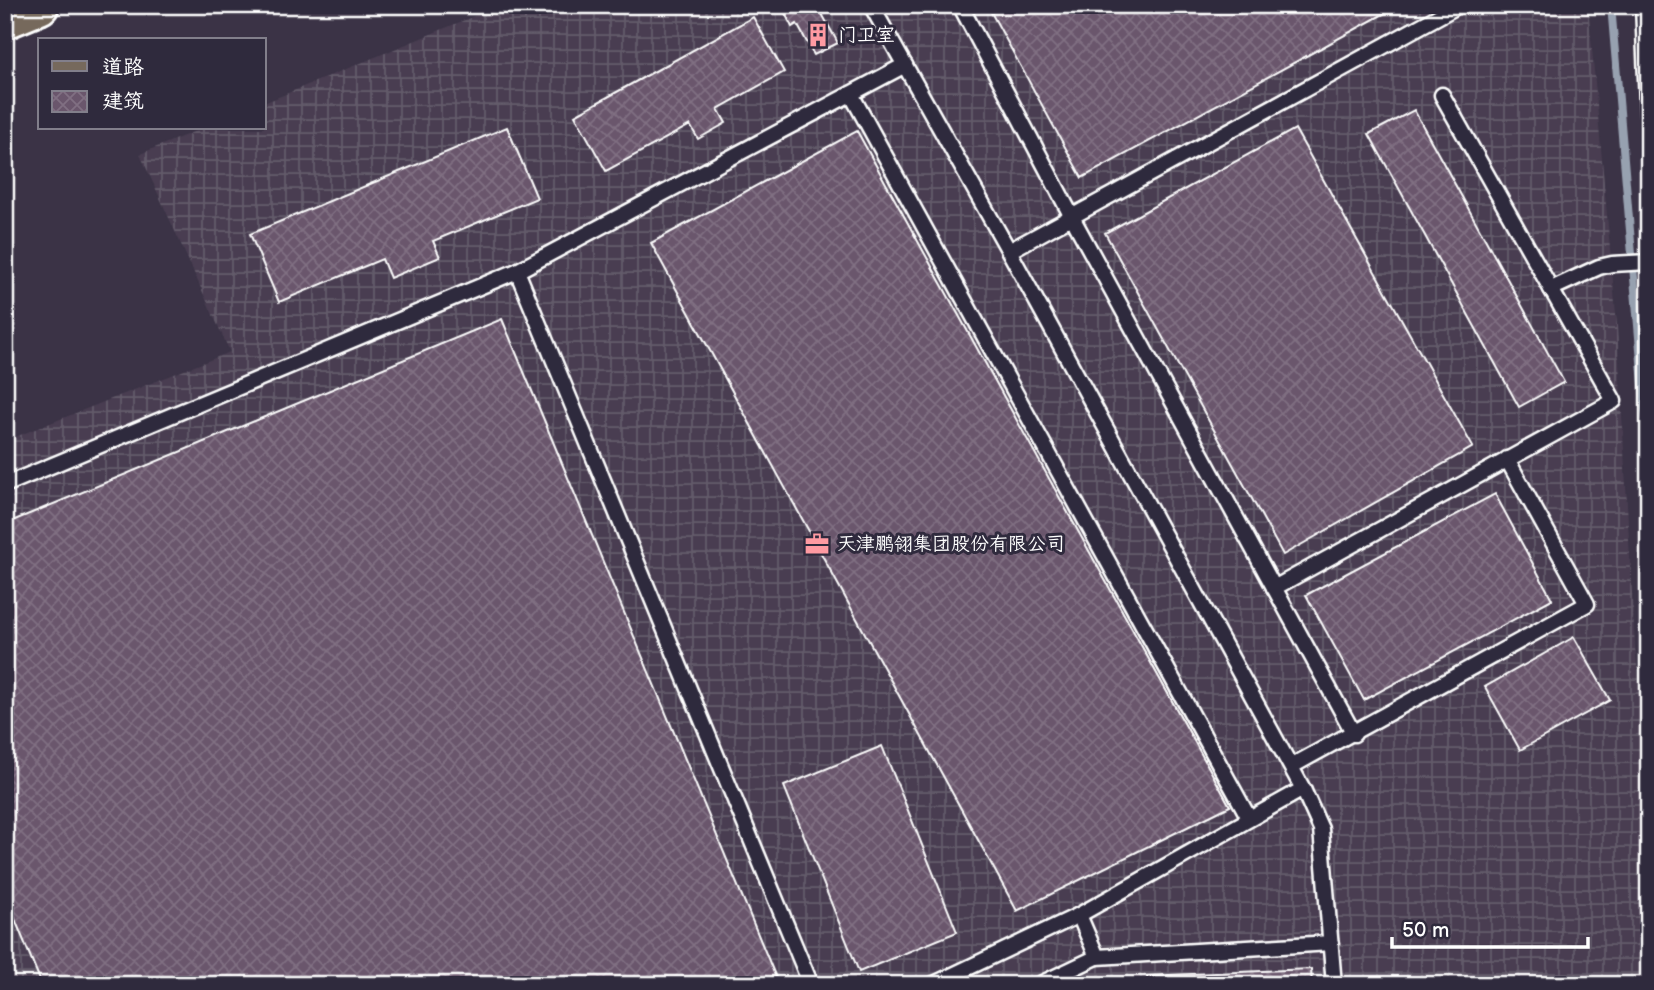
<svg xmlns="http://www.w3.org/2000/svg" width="1654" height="990" font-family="'Balsamiq Sans','LXGW WenKai TC',sans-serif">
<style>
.industrial{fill:url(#industrial-grid)}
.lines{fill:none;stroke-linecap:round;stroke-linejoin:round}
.stream{stroke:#97a1b0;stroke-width:8}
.building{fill:url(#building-cross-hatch);stroke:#fff;stroke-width:2}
.lane-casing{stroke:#fff;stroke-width:19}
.primary-casing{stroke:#fff;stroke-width:44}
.lane{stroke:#2f2a3d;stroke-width:14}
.primary{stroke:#76695c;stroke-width:38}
.labels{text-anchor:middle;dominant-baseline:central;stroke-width:6;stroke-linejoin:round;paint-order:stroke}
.poi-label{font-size:19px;fill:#fff;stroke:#2f2a3d;text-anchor:start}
</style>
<defs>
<pattern id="industrial-grid" width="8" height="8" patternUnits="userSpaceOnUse" patternTransform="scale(1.75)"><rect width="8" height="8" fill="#493e51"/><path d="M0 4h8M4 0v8" fill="none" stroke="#645b6b"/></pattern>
<pattern id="building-cross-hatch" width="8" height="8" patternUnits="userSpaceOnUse" patternTransform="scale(1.75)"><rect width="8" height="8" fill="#6a566c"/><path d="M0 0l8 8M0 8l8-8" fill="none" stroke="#806f82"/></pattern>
</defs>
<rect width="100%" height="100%" fill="#3b3346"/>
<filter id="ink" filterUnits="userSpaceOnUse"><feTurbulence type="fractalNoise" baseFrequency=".0143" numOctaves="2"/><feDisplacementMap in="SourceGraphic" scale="14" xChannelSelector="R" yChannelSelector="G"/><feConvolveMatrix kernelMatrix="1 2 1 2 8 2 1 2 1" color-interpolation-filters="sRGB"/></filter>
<g filter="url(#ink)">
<polygon class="industrial" points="501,5 1588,5 1617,326 1635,647 1649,765 1649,985 5,985 5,441 230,352 140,154 203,128 264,128 264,103"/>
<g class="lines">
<polyline class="stream" points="1611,5 1649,456"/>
</g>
<g class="building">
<polygon points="781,5 827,5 829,8 821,12 838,43 814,55 797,24 792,27"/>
<polygon points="987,5 1400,5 1082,178"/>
<polygon points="753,17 784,72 718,109 726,123 698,139 690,125 606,171 575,115"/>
<polygon points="1414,110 1564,382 1519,407 1369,134"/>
<polygon points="507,127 537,198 433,241 440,257 390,278 382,259 279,302 250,234"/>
<polygon points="1295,129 1473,447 1283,555 1105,233"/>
<polygon points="857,131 1230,806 1017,911 651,243"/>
<polygon points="502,319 779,985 42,985 5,895 5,524"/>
<polygon points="1495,494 1552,599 1364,700 1306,595"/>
<polygon points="1574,637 1610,700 1520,750 1485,687"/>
<polygon points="882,746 957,932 859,972 784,786"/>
<polygon points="1311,969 1312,985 1148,985 1147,976"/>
</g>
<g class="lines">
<g class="lane-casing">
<g id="lane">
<polyline points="871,5 1009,251 1303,789 1321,829 1334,985"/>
<polyline points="960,5 1072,217 1354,734"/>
<polyline points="1643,5 1649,155"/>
<polyline points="851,94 1249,818"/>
<polyline points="1009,251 1459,5"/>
<polyline points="517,271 811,985"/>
<polyline points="1551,289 1599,267 1612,264 1649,262"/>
<polyline points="5,485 517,271 905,65"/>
<polyline points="1274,588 1614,401 1442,95"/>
<polyline points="1292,766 1587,604 1507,459"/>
<polyline points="1079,915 1097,957 1331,943"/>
<polyline points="932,985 1079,915 1303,789"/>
<polyline points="1038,985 1097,957"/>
</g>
</g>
<g class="primary-casing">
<polyline id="primary" points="5,19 39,5"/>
</g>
<use href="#lane" class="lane"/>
<use href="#primary" class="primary"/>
</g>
</g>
<defs>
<g id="building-bare" transform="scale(1.89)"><path d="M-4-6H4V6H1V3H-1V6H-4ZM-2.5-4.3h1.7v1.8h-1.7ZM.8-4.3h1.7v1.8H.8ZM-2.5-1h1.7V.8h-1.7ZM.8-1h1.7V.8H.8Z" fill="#ff9aa2" stroke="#2f2a3d" stroke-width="2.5" paint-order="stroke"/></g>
<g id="office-bare" transform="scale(1.89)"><path d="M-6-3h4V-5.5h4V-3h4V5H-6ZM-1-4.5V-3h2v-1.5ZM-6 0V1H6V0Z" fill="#ff9aa2" stroke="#2f2a3d" stroke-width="2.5" paint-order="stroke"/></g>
</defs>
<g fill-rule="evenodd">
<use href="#building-bare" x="818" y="35"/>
<use href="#office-bare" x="817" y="544"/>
</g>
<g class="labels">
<g class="poi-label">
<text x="838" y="35">门卫室</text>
<text x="837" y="544">天津鹏翎集团股份有限公司</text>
</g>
</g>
<rect width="1654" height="990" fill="none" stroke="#2f2a3d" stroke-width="28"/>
<rect x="14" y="14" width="1626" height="962" fill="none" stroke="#fff" stroke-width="2.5" filter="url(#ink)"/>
<rect x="38" y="38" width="228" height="91" fill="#2f2a3d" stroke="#827f8b" stroke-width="2"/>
<rect x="52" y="61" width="35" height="10" fill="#76695c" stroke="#827f8b" stroke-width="2"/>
<text x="102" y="74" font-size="21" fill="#ffffff">道路</text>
<rect x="52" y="91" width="35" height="21" fill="url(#building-cross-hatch)" stroke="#827f8b" stroke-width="2"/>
<text x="102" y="108" font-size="21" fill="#ffffff">建筑</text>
<path d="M1392 937v10h196v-10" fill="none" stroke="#ffffff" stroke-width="3.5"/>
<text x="1402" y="937" font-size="21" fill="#ffffff" stroke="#2f2a3d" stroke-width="5" paint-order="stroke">50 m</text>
</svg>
